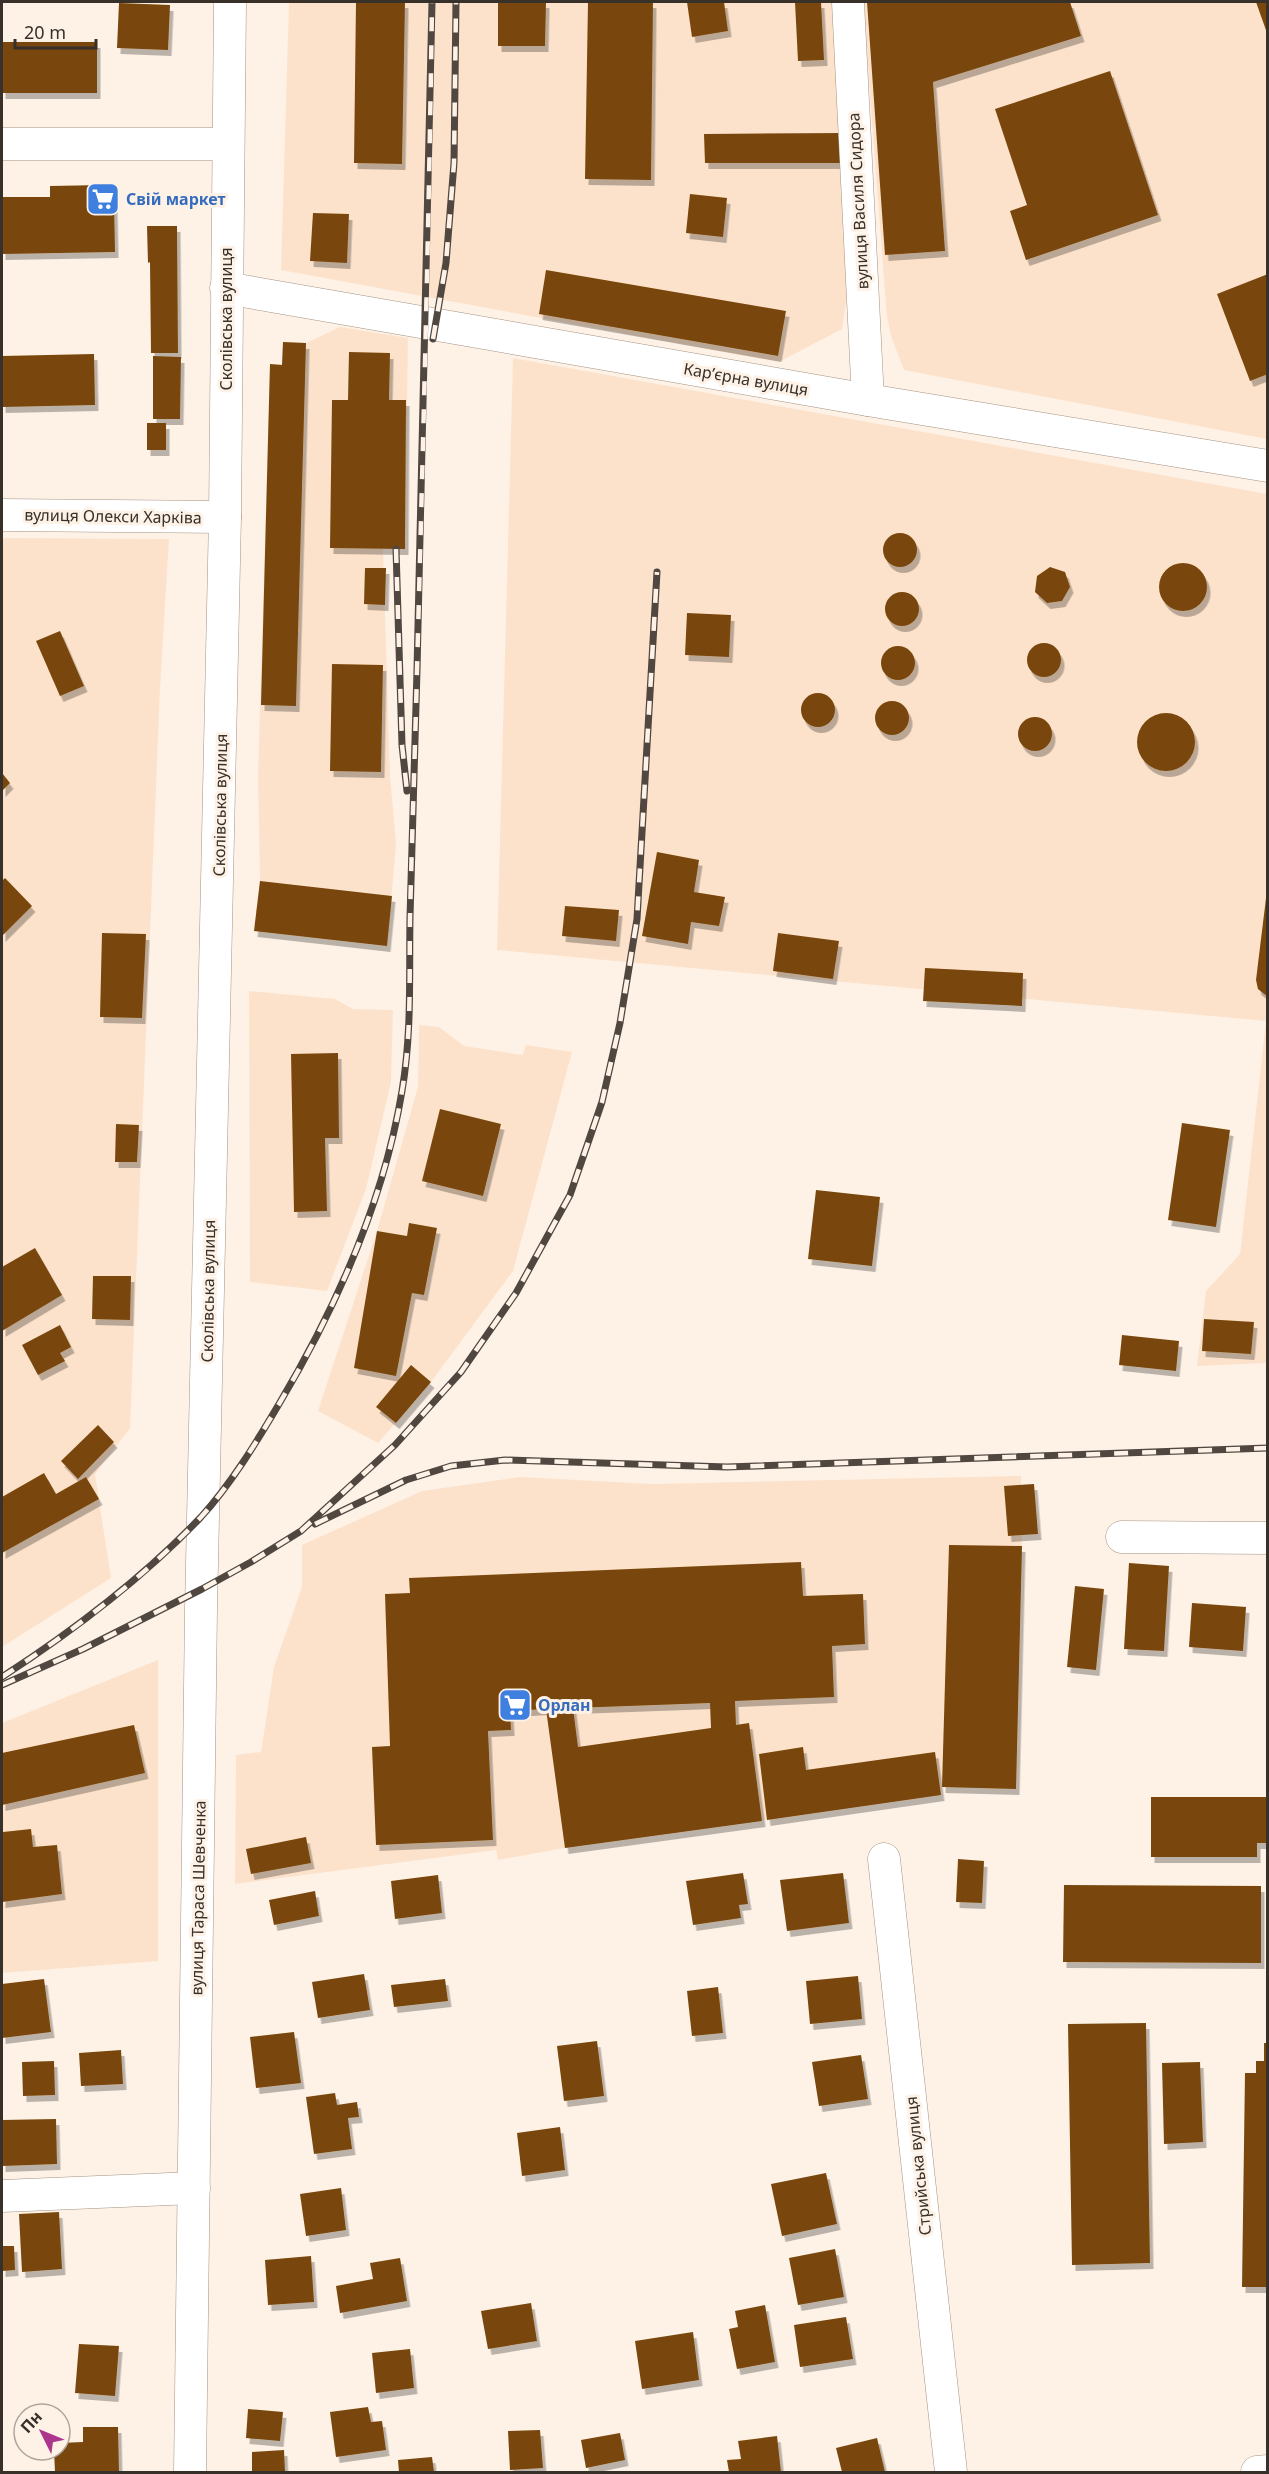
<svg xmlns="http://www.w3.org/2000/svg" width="1269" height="2474" font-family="'Noto Sans',sans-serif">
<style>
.built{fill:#fde2cb}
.building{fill:#79470a;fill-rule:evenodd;filter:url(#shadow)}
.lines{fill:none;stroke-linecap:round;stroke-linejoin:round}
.minor-casing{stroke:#a59282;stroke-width:33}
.minor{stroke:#fff;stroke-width:32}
.rail-casing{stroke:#4f4740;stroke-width:7}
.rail{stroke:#fef2e7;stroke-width:4.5;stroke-dasharray:14;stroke-linecap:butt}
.labels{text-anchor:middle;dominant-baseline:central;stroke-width:6;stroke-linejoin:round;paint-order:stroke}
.shop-label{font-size:16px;font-weight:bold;fill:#366cbe;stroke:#fef2e7;text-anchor:start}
.street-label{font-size:16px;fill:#38312a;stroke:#fef2e7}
</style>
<defs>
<filter id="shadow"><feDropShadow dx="3.5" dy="6" stdDeviation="0" flood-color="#0004"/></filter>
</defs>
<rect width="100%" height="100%" fill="#fef2e7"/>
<g class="built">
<polygon points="289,2 835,2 851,270 842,329 779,362 281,270"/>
<polygon points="863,2 1267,2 1267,439 904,370 892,339 887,318"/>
<polygon points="340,327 408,338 405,549 383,549 390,775 396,844 387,946 254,931 260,881 258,777 270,364 282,364 283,342 306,343"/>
<polygon points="513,358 1267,494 1267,1363 1197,1366 1206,1291 1240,1254 1266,1021 497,950"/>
<polygon points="2,538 169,539 160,688 130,1428 95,1474 111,1578 2,1647"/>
<polygon points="249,991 335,999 353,1009 393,1010 391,1082 366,1189 327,1291 250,1282"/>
<polygon points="419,1025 439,1027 464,1046 523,1055 526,1045 572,1052 513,1271 431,1382 378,1443 318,1411 377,1231 418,1087"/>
<polygon points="1021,1476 1022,1547 1016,1789 942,1787 941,1795 565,1848 498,1860 496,1850 235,1884 236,1755 261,1752 274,1667 302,1587 302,1545 422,1491 520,1477 652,1484"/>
<polygon points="158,1660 158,1961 2,1973 2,1723"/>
</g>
<g class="building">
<polygon points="356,2 405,2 402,164 354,163"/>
<polygon points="498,2 546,2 545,46 498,46"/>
<polygon points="588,2 653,2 651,180 585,179"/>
<polygon points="687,2 724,2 728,31 692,37"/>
<polygon points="795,2 821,2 824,60 798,61"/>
<polygon points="867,2 1070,2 1081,36 933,82 945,251 885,255"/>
<polygon points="1256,2 1268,2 1268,33 1267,33"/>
<polygon points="119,3 170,5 168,50 117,48"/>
<rect x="2" y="42" width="95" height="51"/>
<polygon points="1110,71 1158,215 1026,260 1010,211 1027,205 995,109"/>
<polygon points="845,133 846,163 705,163 704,134"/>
<polygon points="103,185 103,201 114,201 115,252 2,254 2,197 50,197 50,186"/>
<polygon points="690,194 727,198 723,237 686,233"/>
<polygon points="313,213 349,214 347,263 310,261"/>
<polygon points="147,226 177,226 178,353 151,353 150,262 148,263"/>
<polygon points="546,270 786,311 778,356 539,314"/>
<polygon points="1268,274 1268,374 1250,381 1217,294"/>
<polygon points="283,342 306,343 296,706 261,705 270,364 282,365"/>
<polygon points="349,352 390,353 389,400 406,400 405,549 330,548 332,400 348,400"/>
<polygon points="94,354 95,405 2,407 2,356"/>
<polygon points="153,356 181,357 180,419 153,419"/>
<rect x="147" y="423" width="19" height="27"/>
<circle cx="900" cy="550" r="17"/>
<circle cx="1183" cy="587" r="24"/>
<polygon points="1050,567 1065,572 1070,587 1062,601 1047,603 1035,592 1037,576"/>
<polygon points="365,568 386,568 385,605 364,604"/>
<circle cx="902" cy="609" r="17"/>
<polygon points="687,613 731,615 729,657 685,655"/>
<polygon points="60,631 84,686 60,696 36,641"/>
<circle cx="1044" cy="660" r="17"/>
<circle cx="898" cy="663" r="17"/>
<polygon points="332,664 383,665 381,772 330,771"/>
<circle cx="818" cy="710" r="17"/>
<circle cx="892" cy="718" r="17"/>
<circle cx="1166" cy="742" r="29"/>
<circle cx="1035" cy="734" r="17"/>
<polygon points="2,773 10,783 2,791"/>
<polygon points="657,852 699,860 694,892 725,897 719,926 691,922 688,944 642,936"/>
<polygon points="5,878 32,906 2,936 2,881"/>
<polygon points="260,881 392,896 387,946 254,931"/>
<polygon points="1267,890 1268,890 1268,997 1258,989 1256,980"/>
<polygon points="565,906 619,910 616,941 562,936"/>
<polygon points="102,933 146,934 142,1018 100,1017"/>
<polygon points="778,933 839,941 833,979 773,971"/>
<polygon points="925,968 1023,973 1022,1006 923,1001"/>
<polygon points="338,1053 339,1138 325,1138 327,1211 294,1212 291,1054"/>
<polygon points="440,1109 501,1124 483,1196 422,1181"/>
<polygon points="1182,1123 1230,1130 1216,1227 1168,1220"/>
<polygon points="116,1124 139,1125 137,1162 115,1162"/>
<polygon points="816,1190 880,1197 872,1266 808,1259"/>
<polygon points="409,1223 437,1228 424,1295 412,1293 396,1376 354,1368 377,1231 407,1236"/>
<polygon points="35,1248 62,1295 2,1331 2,1267"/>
<polygon points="93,1276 131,1276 130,1320 92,1319"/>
<polygon points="1204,1319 1254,1322 1251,1354 1202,1351"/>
<polygon points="60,1325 71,1347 60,1353 65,1361 38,1375 22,1345"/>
<polygon points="1122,1335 1179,1341 1176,1371 1119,1365"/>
<polygon points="411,1365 431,1382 396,1423 376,1407"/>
<polygon points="98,1425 114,1442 78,1479 61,1461"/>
<polygon points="44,1473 56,1494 86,1477 99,1499 2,1553 2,1497"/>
<polygon points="1034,1484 1038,1534 1008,1536 1004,1486"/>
<polygon points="949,1545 1022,1546 1016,1789 942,1787"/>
<path d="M801,1562L803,1596L863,1594L865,1644L832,1646L834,1697L735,1701L736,1725L749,1723L762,1821L565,1848L546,1709L510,1711L511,1730L488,1731L493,1840L376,1845L372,1747L390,1746L385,1594L410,1593L409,1578ZM710,1703L711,1728L578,1747L573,1708Z"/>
<polygon points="1129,1563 1169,1566 1164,1651 1124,1649"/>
<polygon points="1075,1586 1104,1589 1096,1670 1067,1667"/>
<polygon points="1192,1603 1246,1607 1243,1651 1189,1647"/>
<polygon points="134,1725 145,1773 2,1805 2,1753"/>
<polygon points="803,1747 806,1770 935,1752 941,1795 767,1820 759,1754"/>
<polygon points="1151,1797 1268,1797 1268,1843 1257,1843 1257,1857 1151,1857"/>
<polygon points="31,1829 33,1847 57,1845 62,1894 2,1902 3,1832"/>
<polygon points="306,1837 311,1863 251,1874 246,1849"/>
<polygon points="958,1859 984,1861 982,1903 956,1902"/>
<polygon points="743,1873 748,1904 739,1905 741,1918 693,1925 686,1881"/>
<polygon points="843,1873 849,1923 787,1931 780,1880"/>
<polygon points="438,1875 442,1913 395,1919 391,1881"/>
<polygon points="1064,1885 1261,1886 1261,1963 1063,1962"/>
<polygon points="315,1891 319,1916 274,1925 269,1900"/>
<polygon points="364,1974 370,2010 318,2018 312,1982"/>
<polygon points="858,1976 862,2019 810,2024 806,1981"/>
<polygon points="44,1979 51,2032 2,2038 2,1984"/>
<polygon points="445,1979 448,2001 394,2007 391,1985"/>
<polygon points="718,1987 723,2033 692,2036 687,1991"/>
<polygon points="1146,2023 1150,2263 1072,2265 1068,2024"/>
<polygon points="294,2032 301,2083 256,2088 250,2037"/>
<polygon points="597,2041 604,2096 564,2101 557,2046"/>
<polygon points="1264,2043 1268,2043 1268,2287 1242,2287 1245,2073 1256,2073 1256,2061 1264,2061"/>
<polygon points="121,2050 123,2084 81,2086 79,2053"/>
<polygon points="861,2055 868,2099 819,2106 812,2062"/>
<polygon points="54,2061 55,2095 23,2096 22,2062"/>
<polygon points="1200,2062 1203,2142 1164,2144 1162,2063"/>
<polygon points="335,2093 337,2105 357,2102 359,2117 348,2118 352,2149 314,2154 306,2097"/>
<polygon points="56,2119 57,2164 2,2166 2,2120"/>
<polygon points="560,2127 565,2170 522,2176 517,2133"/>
<polygon points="826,2173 837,2224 782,2236 771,2184"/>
<polygon points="341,2188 346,2230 306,2236 300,2194"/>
<polygon points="59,2212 62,2269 22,2272 19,2214"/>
<polygon points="2,2246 14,2246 15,2270 2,2271"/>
<polygon points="835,2249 844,2297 798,2305 789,2258"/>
<polygon points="311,2256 314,2302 268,2305 265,2260"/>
<polygon points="400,2258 407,2301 340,2313 336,2286 373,2279 370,2263"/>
<polygon points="531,2303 537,2341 488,2349 481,2311"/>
<polygon points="765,2305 775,2362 737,2369 729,2329 738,2327 735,2311"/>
<polygon points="846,2317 853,2359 800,2367 794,2325"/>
<polygon points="693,2332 699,2380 642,2389 635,2341"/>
<polygon points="79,2344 119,2346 115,2396 75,2393"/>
<polygon points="410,2349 414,2388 376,2393 372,2353"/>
<polygon points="368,2407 371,2422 382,2421 386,2450 336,2457 330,2412"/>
<polygon points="248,2409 283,2412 280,2441 246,2438"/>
<polygon points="83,2427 118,2427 119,2472 55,2472 54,2450 60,2450 60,2443 83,2442"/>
<polygon points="540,2430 543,2468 510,2470 508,2431"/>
<polygon points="620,2433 625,2460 586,2468 581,2440"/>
<polygon points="777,2436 781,2472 729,2472 727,2460 741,2459 738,2441"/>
<polygon points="877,2438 885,2472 842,2472 836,2448"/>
<polygon points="284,2450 285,2472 252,2472 252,2452"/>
<polygon points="432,2457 434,2472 399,2472 398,2460"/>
</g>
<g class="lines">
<g class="minor-casing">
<g id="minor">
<polyline points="848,2 868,400"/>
<polyline points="2,144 227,144"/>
<polyline points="226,288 868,400 1268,466"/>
<polyline points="2,515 225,517"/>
<polyline points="1122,1537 1268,1538"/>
<polyline points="884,1859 951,2472"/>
<polyline points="2,2196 194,2188"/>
<polyline points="190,2472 201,1609 225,517 230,2"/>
<polyline points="1257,2472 1268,2471"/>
</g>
</g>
<use href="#minor" class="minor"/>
<g class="rail-casing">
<g id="rail">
<polyline points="433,339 446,263 454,163 456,2"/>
<polyline points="396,549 402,745 407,791"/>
<polyline points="315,1524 406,1480 451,1466 505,1460 727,1467 1268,1448"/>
<path d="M2,1677C73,1631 142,1579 201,1517C231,1484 256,1443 279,1404C336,1308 384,1201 402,1091C412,1033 409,975 410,917C412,835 415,752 417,670C423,447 429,224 432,2"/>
<polyline points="2,1685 83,1649 202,1589 251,1562 301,1531 395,1445 461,1372 516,1293 570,1195 602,1102 620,1023 637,919 657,572"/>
</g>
</g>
<use href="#rail" class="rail"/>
</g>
<defs>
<g id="supermarket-square" transform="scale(1.725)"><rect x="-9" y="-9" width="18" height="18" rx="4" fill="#3f7fe0" stroke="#fef2e7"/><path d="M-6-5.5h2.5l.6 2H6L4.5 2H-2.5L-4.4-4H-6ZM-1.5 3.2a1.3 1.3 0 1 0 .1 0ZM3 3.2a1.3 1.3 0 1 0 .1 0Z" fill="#fff"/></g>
</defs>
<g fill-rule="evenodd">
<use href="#supermarket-square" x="103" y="199"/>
<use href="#supermarket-square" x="515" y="1705"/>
</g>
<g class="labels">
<g class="shop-label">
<text x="126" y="199">Свій маркет</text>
<text x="538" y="1705">Орлан</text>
</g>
<g class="street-label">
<text transform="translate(858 201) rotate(-93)">вулиця Василя Сидора</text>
<text transform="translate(226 319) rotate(-90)">Сколівська вулиця</text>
<text transform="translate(746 379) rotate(10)">Карʼєрна вулиця</text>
<text transform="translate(113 516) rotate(1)">вулиця Олекси Харківа</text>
<text transform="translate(220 805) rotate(-89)">Сколівська вулиця</text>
<text transform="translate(208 1291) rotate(-89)">Сколівська вулиця</text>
<text transform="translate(198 1898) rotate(-89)">вулиця Тараса Шевченка</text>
<text transform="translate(918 2166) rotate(-96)">Стрийська вулиця</text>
</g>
</g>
<rect width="1269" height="2474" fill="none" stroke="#38312a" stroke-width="6"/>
<g transform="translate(42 2432) rotate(313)"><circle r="28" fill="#fef2e7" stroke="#afa59b" stroke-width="1.5"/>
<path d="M0-4.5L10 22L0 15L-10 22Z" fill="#ac368d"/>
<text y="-9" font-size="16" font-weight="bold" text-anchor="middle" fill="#38312a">Пн</text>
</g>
<path d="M15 39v9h81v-9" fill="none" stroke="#38312a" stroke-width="3"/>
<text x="24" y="39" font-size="18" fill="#38312a" stroke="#fef2e7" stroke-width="4.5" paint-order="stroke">20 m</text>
</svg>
